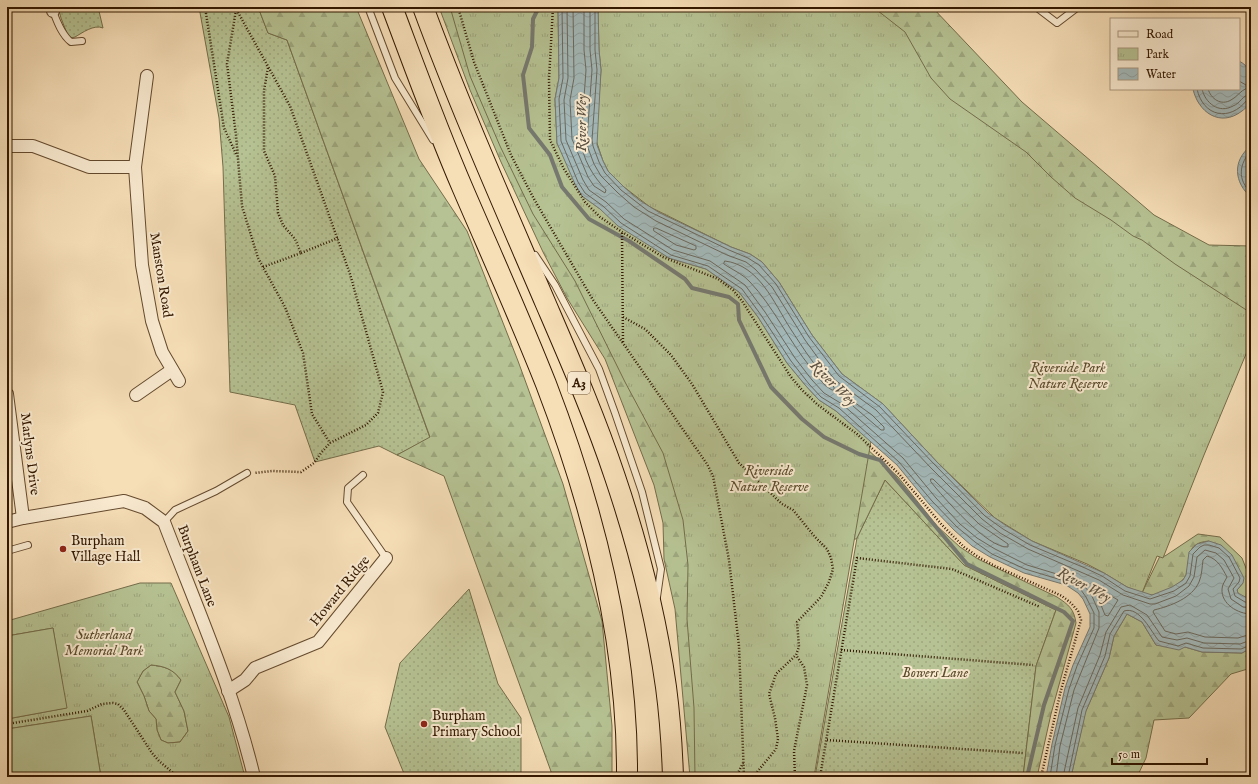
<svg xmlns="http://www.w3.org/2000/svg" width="1258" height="784" font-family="'IM FELL English',serif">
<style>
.grass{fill:url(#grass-dots);stroke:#746d4a}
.forest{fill:url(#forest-firs);stroke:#746d4a}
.park{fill:url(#park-tufts);stroke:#746d4a;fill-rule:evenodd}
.pitch{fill:#b6c293;stroke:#746d4a}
.water{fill:url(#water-waves);stroke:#767970}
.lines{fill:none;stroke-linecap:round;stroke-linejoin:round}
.shore{stroke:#6b685d;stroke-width:1}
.stream{stroke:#767970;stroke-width:4}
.service-casing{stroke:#644a2e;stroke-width:8}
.minor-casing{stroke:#644a2e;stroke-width:14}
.trunk-casing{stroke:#331800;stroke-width:22}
.path{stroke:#331800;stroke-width:2.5;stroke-dasharray:1 2;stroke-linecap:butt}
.service{stroke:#f9ead0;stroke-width:6}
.minor{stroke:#f9ead0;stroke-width:12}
.trunk{stroke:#f6deb7;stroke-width:20}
.poi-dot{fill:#8f2418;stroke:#f9ead0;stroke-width:1.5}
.labels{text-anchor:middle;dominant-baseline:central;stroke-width:4;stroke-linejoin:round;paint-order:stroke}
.shield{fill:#f9ead0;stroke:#6e573e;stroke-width:1}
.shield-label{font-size:13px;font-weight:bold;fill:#331800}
.street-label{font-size:14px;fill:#331800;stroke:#f9ead0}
.park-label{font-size:14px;font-style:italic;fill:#5a4b2c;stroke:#f9ead0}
.poi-label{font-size:14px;fill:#331800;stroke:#f9ead0;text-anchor:start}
.water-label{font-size:15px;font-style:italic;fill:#5a5041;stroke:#f9ead0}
</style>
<defs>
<pattern id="grass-dots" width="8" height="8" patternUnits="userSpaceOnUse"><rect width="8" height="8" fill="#b6c293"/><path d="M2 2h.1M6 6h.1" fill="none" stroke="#9da67d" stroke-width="1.8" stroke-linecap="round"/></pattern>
<pattern id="forest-firs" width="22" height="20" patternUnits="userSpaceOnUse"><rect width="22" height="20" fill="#b6c293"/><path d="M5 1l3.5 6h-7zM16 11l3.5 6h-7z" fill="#9da67d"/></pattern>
<pattern id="park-tufts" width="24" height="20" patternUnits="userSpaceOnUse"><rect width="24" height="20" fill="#b6c293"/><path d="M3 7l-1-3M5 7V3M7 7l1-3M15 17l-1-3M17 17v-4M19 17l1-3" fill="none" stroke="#9da67d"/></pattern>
<pattern id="water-waves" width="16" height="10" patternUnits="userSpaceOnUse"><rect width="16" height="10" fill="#a3b9ba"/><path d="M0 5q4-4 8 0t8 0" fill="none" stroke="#8d9e9e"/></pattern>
</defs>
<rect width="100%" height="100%" fill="#f6deb7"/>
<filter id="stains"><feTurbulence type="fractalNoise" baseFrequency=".005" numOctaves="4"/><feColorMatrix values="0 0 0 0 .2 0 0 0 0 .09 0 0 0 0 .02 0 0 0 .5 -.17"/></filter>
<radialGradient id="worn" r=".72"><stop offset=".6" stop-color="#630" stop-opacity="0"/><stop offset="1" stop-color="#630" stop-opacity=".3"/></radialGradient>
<g class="grass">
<path d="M58,7H98L103,28C94,24 82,33 75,37L71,38L68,36L61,18Z"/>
<polygon points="199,7 258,7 268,33 287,40 430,438 397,455 379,446 315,462 295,405 230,392 223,167 219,118"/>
<polygon points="885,480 964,565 1056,610 1036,666 1023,777 815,777 857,538"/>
<polygon points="469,589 498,684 521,718 521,777 411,777 405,776 385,727 400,663"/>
</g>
<g class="forest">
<polygon points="258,7 356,7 419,159 467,231 518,361 563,484 602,621 612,726 612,777 553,777 444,476 397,455 430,437 287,40 268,33"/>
<path d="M439,7H550L857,440L898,477L937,526L960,547L978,559L1057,597C1069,605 1074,609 1076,623L1051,714L1037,777H1023L1036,666L1056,610L964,565L885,480L857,538L843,547L709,521L716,777H690L675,609L664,559L663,523L654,485L605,359L567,298L543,252L501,162L470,90Z"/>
<polygon points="844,7 932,7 1022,102 1154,215 1209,245 1251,246 1251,328 1050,189"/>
<path d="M1198,534L1220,537L1242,558L1251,581V600L1238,594L1237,590L1243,583L1209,541C1184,543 1191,559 1186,575C1183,584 1160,595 1151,595C1148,595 1145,594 1142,593L1160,556H1165Z"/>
<polygon points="1127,614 1142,622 1156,645 1185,647 1202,652 1242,653 1251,648 1251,668 1231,674 1189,718 1154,720 1146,758 1137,777 1071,777 1085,713 1109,658 1114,636"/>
<path d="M151,665C164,666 173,669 181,680L175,692L184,711L188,731L180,742L168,743L161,740L157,730L156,719L149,711L144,696L137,682L143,671Z"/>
</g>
<g class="park">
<polygon points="450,7 558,7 559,78 555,99 557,143 582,196 669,258 706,269 739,292 758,317 787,363 806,386 819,400 836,411 871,441 814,777 695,777 694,708 687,619 688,565 683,520 663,453 625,382 575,281 533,214 500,146 470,76"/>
<polygon points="598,7 873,7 905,32 931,78 950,99 1026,152 1051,177 1075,198 1111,220 1133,236 1142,240 1175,264 1251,313 1251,342 1204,455 1163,558 1157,556 1142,593 1127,587 1104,573 1087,564 1032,541 995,518 937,462 883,404 842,374 812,335 779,282 762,262 750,254 731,247 650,207 624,187 608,171 603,161 596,140 601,70 599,50"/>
<path d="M140,583H171L229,717L245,777H101L91,716L7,729V719L66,708L53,628L7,636V621ZM151,665C164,666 173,669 181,680L175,692L184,711L188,731L180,742L168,743L161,740L157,730L156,719L149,711L144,696L137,682L143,671Z"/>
</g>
<g class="pitch">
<polygon points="53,628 67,708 7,719 7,636"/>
<polygon points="91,716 101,777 7,777 7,729"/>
</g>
<g class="water">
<polygon points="558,7 598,7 599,50 601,70 597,145 603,161 608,171 624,187 639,200 660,213 731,247 750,254 762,262 779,282 812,335 842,374 883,404 937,462 988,513 1005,525 1032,541 1104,573 1127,587 1152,595 1172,587 1183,580 1186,575 1189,552 1197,544 1209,541 1221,545 1232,555 1244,578 1243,583 1237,590 1238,593 1251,600 1251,648 1242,653 1202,652 1185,647 1179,650 1156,645 1142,622 1127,614 1114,636 1109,658 1086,711 1071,777 1046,777 1052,744 1065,688 1073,665 1090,627 1090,614 1083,599 1078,593 1066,585 1024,573 990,557 972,546 954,530 929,504 897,465 836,411 819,400 806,386 787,363 758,317 739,292 706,269 669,258 618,226 600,209 582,196 575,184 557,143 555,99 559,78"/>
<path d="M1239,61C1249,66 1251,73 1251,84C1251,89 1252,95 1251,99C1250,104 1246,108 1242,111C1220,128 1198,112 1193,89H1239Z"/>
<path d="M1251,146V197C1234,183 1232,160 1251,146Z"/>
</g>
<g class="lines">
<g class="shore">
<polyline points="562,7 563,78 559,99 561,141 578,182 585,193 603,206 621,223 671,255 708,266 742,289 761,315 791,361 809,384 821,397 839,408 899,462 932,501 957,527 975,542 992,554 1025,569 1068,582 1081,590 1086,597 1094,613 1094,628 1077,666 1069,689 1055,745 1050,777"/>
<polyline points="567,7 568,78 564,100 566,140 583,180 589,190 606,202 624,219 673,250 710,261 745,285 765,312 795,358 812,380 824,393 842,404 903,458 936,498 960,524 977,538 995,549 1027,565 1070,578 1084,586 1091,594 1099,612 1099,628 1074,690 1060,746 1056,777"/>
<path d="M573,7L574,78L570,100L572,139L588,177L594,186L605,193L606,190C593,176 582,159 581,139L586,70L584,50V7"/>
<polyline points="590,7 590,50 592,70 587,139 588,148 594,164 601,176 618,193 634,207 656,221 727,255 746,262 755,269 772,287 805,340 818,358 835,380 876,410 931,468 982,519 1000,533 1028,549 1099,580 1123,595 1150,604 1155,604 1176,596 1189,586 1194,577 1197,557 1205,550 1216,553 1224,560 1234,578 1228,589 1231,599 1243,607 1251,608"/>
<polyline points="595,7 595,50 597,70 592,140 593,146 599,162 605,173 621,190 648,211 729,250 748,258 759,265 776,284 809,337 839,376 880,407 934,464 985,516 1003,529 1030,545 1085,568 1102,576 1125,591 1150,599 1174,591 1186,583 1190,576 1193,554 1200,547 1204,545 1209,545 1219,548 1229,557 1240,578 1239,582 1233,589 1235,596 1245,602 1251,603"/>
<path d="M1197,89C1203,117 1230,122 1247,100L1251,99"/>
<path d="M1202,89C1205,103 1219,114 1233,106C1241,103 1242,95 1251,94"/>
<path d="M1208,89C1211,99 1221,106 1231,100C1237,97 1240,91 1247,88L1246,85L1239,81"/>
<path d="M1251,151C1239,163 1237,181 1251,192"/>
<polygon points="654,228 656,228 696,246 696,249 694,250 676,245 654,231"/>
<path d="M725,261C759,265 774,303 790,328C803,348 817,370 834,387V390H832C823,385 817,376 811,368C789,341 773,306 750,282C744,275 735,271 727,266L724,264Z"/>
<polygon points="854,402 872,415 884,427 884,430 881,430 853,406 852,403"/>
<path d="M931,479H933L979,524L1008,544V547C988,549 943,497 931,482Z"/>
<polygon points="1096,587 1118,600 1108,616 1105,615 1095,590"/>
<path d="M1251,614C1238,614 1221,604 1222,589C1222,585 1225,581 1227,577C1222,568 1218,559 1207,556L1203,560C1202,567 1202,575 1199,582C1192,598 1171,606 1154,610L1153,612L1165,631L1176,634L1188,632L1205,637L1238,638L1251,634"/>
<polyline points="1063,777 1078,708 1100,655 1106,632 1121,607 1130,605 1147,615 1162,637 1177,640 1187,638 1204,643 1240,644 1251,640"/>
<path d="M1068,777L1082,710L1105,656L1110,634L1124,611C1140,606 1151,632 1159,641L1178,646L1186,643L1203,648L1241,649L1251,645"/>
</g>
<polyline class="stream" points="539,7 533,19 532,47 523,75 529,128 550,155 562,187 589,219 629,241 685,279 692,288 729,297 738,304 739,320 771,387 802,419 824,437 859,454 880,460 967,564 1064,612 1073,621 1044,705 1027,777"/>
<g class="service-casing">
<g id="service">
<polyline points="368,7 395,78 433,140"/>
<polyline points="1036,7 1057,23 1078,7"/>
<path d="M53,11C57,22 62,35 71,42L82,41"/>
<polyline points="535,255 555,285 599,369 615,413 642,492 661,569 657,597"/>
<polyline points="363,475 348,488 347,502 386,558"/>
<polyline points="164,522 175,510 216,491 247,473"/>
<polyline points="7,551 28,545"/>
</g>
</g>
<g class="minor-casing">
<g id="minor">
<polyline points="53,7 53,11"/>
<polyline points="7,146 33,146 89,167 135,167 142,265 152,321 162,352 179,381"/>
<polyline points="135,167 147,76"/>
<polyline points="7,394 23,518"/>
<polyline points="136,395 172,370"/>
<path d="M7,522L23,518L124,501L145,508L164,522C196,606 233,689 254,777"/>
<polyline points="228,691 245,680 255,668 318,642 386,558"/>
</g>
</g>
<g class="trunk-casing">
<g id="trunk">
<path d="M392,7C415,68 437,129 463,189C491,254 520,318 546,384C594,509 628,643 627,777"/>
<path d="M423,7C460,107 503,204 545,302C570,360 595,417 615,477C638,545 656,616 666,687C670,717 672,747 673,777"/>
</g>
</g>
<g class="path">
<polyline points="205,7 224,128 237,156"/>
<polyline points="235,7 290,106 350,274 383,392 378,413 366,425 330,443 321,453 314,463 301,472 272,471 254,473"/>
<polyline points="458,7 474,62 511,155 534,199 593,300 707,464 713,476 729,560 739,646 744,777"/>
<polyline points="553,7 549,79 550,140 564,169 585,202 600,217 622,232 663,257 718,279 733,290 742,301 791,377 802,390 818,405 857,434 899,474 942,525 964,547 980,558 995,566 1062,596 1071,603 1078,611 1081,620 1061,690 1041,777"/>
<polyline points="236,10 227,64 236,135 242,206 258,258 285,307 303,353 312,414 330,443"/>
<polyline points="622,233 623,344"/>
<polyline points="301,253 338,238"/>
<polyline points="263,267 301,253 295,239 283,225 278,213 275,176 264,151 264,90 268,68"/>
<polyline points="623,317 645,329 671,355 692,384 739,463 782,504 793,510 815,537 827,549 831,558 833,569 829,582 821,597 797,622 799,647 796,655 776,674 769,694 775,718 778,739 776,749 753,777"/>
<polyline points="841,650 1033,665"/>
<polyline points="7,724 87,711 102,704 113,703 118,704 124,710 152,753 159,761 178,777"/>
<polyline points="827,740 1023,753"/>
<polyline points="736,777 743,763"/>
<polyline points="795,777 794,751 807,685 804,667 796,655"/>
<polyline points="820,777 857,558 952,569 1040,607"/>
</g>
<use href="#service" class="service"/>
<use href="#minor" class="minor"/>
<use href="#trunk" class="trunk"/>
</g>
<g class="poi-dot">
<circle cx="63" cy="549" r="4"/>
<circle cx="424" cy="724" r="4"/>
</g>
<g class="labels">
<rect class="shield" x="568" y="372" width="22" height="22" rx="3"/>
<g class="shield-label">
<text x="579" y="383">A3</text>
</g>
<g class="street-label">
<text transform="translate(161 275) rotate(81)">Manston Road</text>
<text transform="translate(30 454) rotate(83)">Marlyns Drive</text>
<text transform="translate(197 566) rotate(69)">Burpham Lane</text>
<text transform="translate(340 591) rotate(-51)">Howard Ridge</text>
</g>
<g class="park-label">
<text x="1068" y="368">Riverside Park<tspan x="1068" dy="16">Nature Reserve</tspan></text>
<text x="769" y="471">Riverside<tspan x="769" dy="16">Nature Reserve</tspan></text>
<text x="104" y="635">Sutherland<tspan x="104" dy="16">Memorial Park</tspan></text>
<text x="935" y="673">Bowers Lane</text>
</g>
<g class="poi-label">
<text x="71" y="541">Burpham<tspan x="71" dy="16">Village Hall</tspan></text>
<text x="432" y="716">Burpham<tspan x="432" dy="16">Primary School</tspan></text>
</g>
<g class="water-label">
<text transform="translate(581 123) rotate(-90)">River Wey</text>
<text transform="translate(833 383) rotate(45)">River Wey</text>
<text transform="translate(1084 585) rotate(28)">River Wey</text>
</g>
</g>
<rect width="1258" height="784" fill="none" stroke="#f6deb7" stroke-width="24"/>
<rect x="8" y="8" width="1242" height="768" fill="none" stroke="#331800" stroke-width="2"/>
<rect x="12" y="12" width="1234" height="760" fill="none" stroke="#331800"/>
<rect x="1110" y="18" width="130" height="72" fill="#f9ead0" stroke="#aa967d"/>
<rect x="1118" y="31" width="20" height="6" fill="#f9ead0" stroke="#aa967d"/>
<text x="1146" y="38" font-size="12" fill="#331800">Road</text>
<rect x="1118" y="48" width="20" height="12" fill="url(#park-tufts)" stroke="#aa967d"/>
<text x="1146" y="58" font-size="12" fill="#331800">Park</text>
<rect x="1118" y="68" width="20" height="12" fill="url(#water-waves)" stroke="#aa967d"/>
<text x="1146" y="78" font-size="12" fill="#331800">Water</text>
<path d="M1112 758v6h95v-6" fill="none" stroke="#331800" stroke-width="2"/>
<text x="1118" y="758" font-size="12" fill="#331800" stroke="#f9ead0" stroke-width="3" paint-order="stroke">50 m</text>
<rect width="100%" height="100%" filter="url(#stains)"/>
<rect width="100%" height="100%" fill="url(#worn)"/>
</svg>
